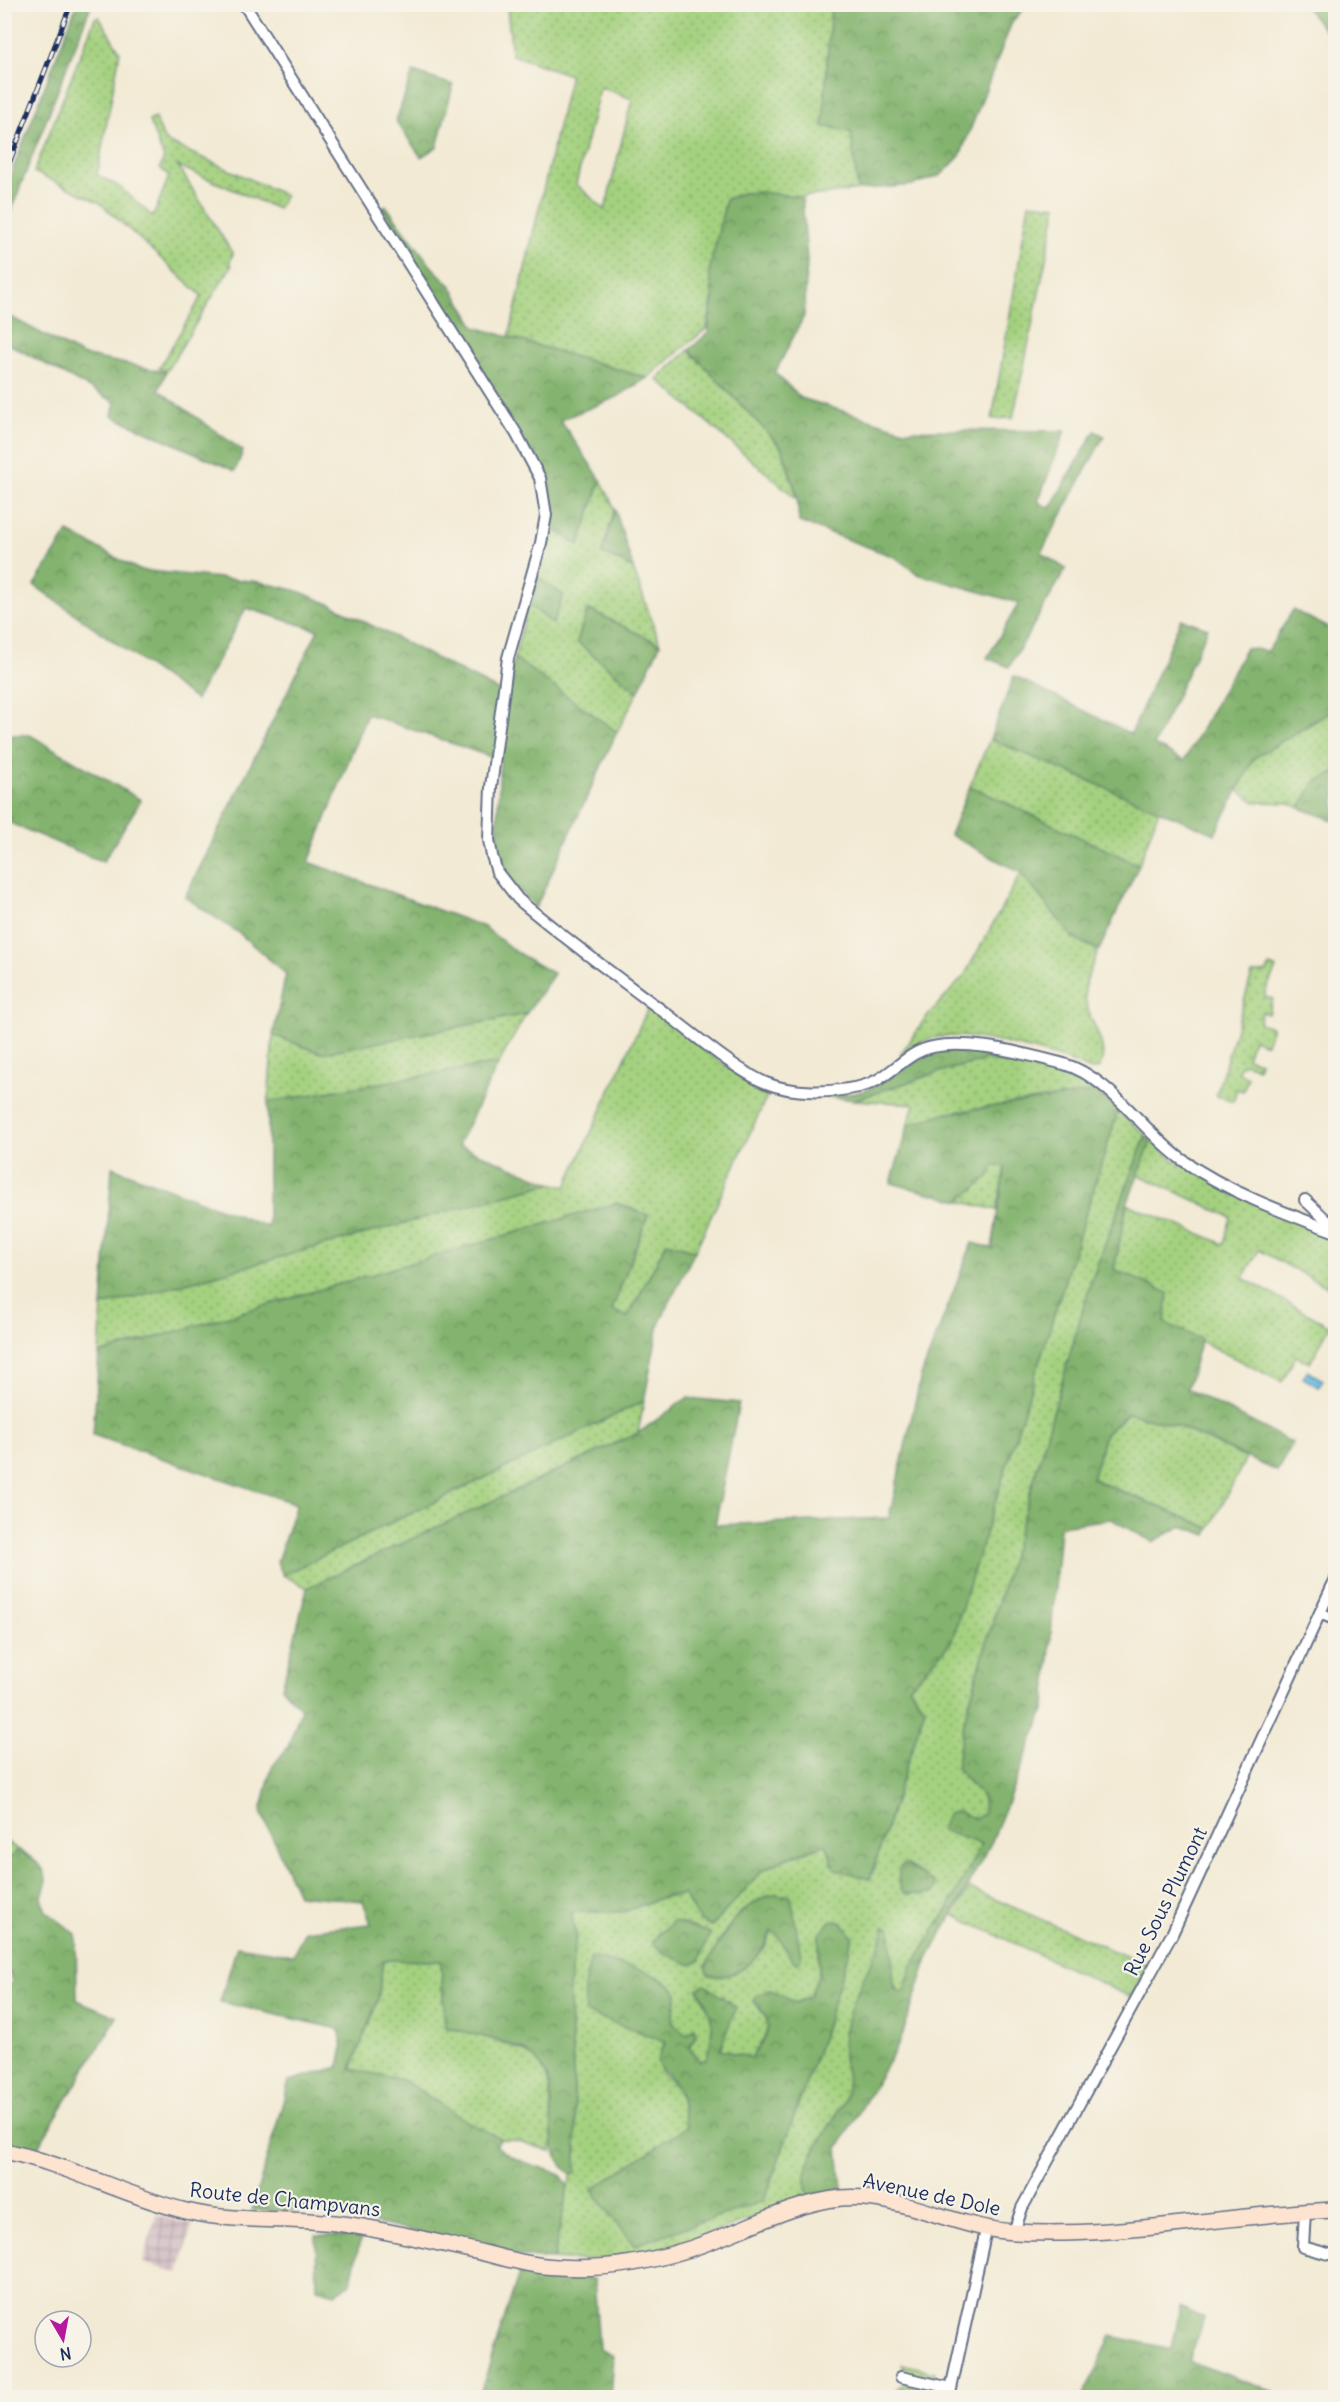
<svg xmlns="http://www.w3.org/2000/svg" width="1340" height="2402" font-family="Delius,sans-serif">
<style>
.industrial{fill:url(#industrial-grid)}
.grass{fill:url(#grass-dots);stroke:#60806e;stroke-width:1.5;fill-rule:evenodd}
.forest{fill:url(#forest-crowns);stroke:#4f7166;stroke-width:1.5}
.water{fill:url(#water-waves);stroke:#3f759f;stroke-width:1.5}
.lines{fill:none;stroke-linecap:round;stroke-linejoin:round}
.street-casing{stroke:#667087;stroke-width:14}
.secondary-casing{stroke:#667087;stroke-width:18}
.street{stroke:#fff;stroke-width:10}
.secondary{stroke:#fde4d1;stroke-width:15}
.rail-casing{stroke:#1b2f5e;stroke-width:5}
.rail{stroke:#f7f3e8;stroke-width:3;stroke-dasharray:9;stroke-linecap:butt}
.labels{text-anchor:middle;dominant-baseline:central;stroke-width:4.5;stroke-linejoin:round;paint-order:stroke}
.street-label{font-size:20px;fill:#1b2f5e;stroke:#f7f3e8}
</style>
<defs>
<pattern id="industrial-grid" width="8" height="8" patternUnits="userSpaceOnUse" patternTransform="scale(1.5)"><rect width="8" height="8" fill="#d2bec3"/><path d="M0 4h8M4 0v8" fill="none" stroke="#aa9ba2"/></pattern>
<pattern id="grass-dots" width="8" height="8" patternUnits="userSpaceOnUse" patternTransform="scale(1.5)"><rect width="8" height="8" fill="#a4d17f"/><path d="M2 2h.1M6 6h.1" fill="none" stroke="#85aa6b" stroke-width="1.8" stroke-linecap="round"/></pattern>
<pattern id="forest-crowns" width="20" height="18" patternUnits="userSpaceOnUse" patternTransform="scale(1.5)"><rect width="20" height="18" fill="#83b36e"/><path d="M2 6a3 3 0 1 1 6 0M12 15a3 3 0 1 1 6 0" fill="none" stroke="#6a925e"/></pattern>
<pattern id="water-waves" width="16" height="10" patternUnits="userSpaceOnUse" patternTransform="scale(1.5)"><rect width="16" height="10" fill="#63bbe0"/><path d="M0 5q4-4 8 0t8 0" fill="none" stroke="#5198b9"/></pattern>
</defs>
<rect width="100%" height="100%" fill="#f7f3e8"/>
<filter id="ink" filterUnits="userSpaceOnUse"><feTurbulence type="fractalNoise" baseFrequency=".0167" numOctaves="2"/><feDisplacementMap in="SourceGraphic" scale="12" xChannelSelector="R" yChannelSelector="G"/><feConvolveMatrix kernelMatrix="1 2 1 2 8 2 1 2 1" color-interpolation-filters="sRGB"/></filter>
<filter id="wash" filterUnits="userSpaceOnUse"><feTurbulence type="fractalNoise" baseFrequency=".008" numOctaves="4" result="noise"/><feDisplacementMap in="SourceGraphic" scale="24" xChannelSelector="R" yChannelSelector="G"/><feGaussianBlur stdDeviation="1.35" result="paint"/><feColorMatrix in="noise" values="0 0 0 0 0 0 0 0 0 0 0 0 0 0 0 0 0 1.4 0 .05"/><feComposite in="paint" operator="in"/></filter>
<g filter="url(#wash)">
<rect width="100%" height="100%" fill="#f2ead4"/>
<polygon class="industrial" points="156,2215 192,2225 179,2273 143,2263"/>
<g class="grass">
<path d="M434,5H831L823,126L851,132L858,190L802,197L743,193L727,199L709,272L713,296L707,328L647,378L509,337L570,75L512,55L507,8L436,12ZM600,87L632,99L605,210L576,184Z"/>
<polygon points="99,17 120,52 97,175 120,187 153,217 169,176 160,168 164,158 149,121 155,118 165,141 285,195 278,209 178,166 233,254 229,264 232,265 166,372 159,368 202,296 99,202 34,172 95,18"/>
<polygon points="1029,203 1057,206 1013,418 992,419"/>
<polygon points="689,350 782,448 798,500 657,379"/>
<polygon points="601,480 615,509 602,553 633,568 660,644 587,610 577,642 638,692 617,732 514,658 528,604 563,595 537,577 552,528 579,545"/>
<polygon points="1335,709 1335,773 1315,782 1300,808 1289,803 1255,802 1238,790 1254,758"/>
<polygon points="990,739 1159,810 1139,865 970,786"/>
<path d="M1021,873L1074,939L1099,950C1093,964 1084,980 1085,996C1086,1021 1112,1043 1099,1068L1091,1070C1059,1055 967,1029 933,1038C921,1041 910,1049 900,1055L925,1019L964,976Z"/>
<polygon points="1269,966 1276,968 1265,993 1265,997 1273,999 1268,1014 1262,1012 1259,1023 1272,1027 1266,1044 1253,1039 1247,1058 1260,1062 1258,1068 1245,1063 1241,1065 1238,1072 1248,1077 1243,1091 1237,1089 1233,1101 1216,1096 1252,974 1267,972"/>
<path d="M649,1006C683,1031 732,1077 770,1090L695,1251L667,1242L628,1317L611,1310L647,1215L617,1203L99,1354L102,1306L551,1183L566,1187Z"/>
<polygon points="526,1014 499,1063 268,1102 273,1035 321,1053"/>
<polygon points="985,1060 1035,1066 1037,1063 1070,1073 1099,1091 942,1114 908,1125 914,1104 854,1100 939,1072"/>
<path d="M1118,1111L1146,1135L1090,1285L965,1718L956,1768L983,1797L984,1813L976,1819L958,1812L942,1830L981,1844C971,1866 960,1889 947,1911C931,1937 910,1962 904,1993H900C886,1979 891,1947 890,1928L884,1927L882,1942L851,2010L843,2043V2057L849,2081L844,2102L811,2156L809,2197C726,2228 644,2267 553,2259L571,2174L575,2173L576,2131L569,1987L576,1936L571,1912H624L660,1898L684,1895L700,1921L711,1927L761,1872L782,1860L827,1844L870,1879L925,1708L909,1687L951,1642ZM913,1868L936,1885L933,1892L908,1895ZM791,1896V1959L781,1937L771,1931C759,1970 740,1965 706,1966L726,1930L742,1911ZM694,1929L710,1933L652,1942L660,1932ZM819,1934L853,1937L823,2035L764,2201L634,2245L592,2190L687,2127L678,2088L661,2073V2049L666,2042L591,1958C616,1965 664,1971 677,1993L672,2022L686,2035L694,2028L696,2035L689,2047L699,2061L706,2060C715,2029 715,2018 698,1989L735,2007L720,2049L751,2058L765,2036L769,2022L754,2001L770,1990L796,2003L810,1997L819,1973Z"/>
<polygon points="1151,1141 1174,1160 1335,1237 1335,1291 1259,1250 1243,1278 1330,1326 1310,1363 1296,1356 1282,1382 1164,1323 1114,1269 1127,1204 1224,1244 1231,1217 1137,1174"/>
<polygon points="993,1165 1005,1166 997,1210 959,1201 989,1177"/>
<polygon points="644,1401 638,1433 307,1588 283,1575"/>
<polygon points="1128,1413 1175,1425 1246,1458 1210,1528 1092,1479 1105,1434"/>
<polygon points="5,1841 19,1850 5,1864"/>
<polygon points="969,1888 1149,1966 1131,1997 953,1915"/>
<path d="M383,1960L441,1961L445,2027C472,2034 536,2046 547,2074C556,2097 552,2127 552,2152L519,2141L501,2139L351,2069L378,1999Z"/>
<path d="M903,2364L935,2372V2380C923,2378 907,2377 903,2364Z"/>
<polygon points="907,2383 936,2388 944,2397 897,2388"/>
</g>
<g class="forest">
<polygon points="77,4 91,5 5,226 5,189"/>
<polygon points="831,5 1027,5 1012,22 960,156 941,175 913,185 858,190 851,132 823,126"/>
<polygon points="1304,5 1335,5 1335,43"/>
<polygon points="413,72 453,85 437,147 421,157 396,121"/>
<polygon points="761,192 802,197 807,261 804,316 775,373 801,398 904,430 1065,431 1038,502 1050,508 1095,431 1104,436 1041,553 1066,569 1009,667 987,658 1019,603 918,574 895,557 799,522 797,495 782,448 689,350 708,333 713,296 709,272 726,199 743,193"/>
<polygon points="386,206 431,266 451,286 475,327 647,378 617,397 560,420 601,480 579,545 552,528 553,504 548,482 382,208"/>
<polygon points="5,314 82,355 166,372 159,390 243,451 235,471 112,416 115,402 5,342"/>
<polygon points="615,509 633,568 602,553"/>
<polygon points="68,532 139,570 260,582 298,591 334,606 507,695 514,658 617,732 536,907 511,883 496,855 500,760 367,714 309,862 484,927 516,952 554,974 526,1014 321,1053 273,1035 286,974 240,934 185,897 318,630 246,608 196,700 34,585"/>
<polygon points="537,577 563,595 553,624 528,604"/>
<polygon points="588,609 660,644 638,692 577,642"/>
<polygon points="1293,610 1335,631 1335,709 1254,758 1215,834 990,739 1014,676 1131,734 1181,619 1208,628 1154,745 1184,761 1246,648 1268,651"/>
<polygon points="4,735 30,735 141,800 103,862 5,821"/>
<polygon points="1335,773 1335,821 1300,808 1315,782"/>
<polygon points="970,786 1139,865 1099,950 1074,939 1021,873 950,835"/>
<polygon points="938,1048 982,1051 1037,1063 1036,1066 985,1060 939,1072 854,1100 822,1096 856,1093 874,1087"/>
<polygon points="499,1063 458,1145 551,1183 102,1306 112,1167 268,1227 268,1102"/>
<path d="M1099,1091L1118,1111L951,1642L909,1687L925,1708L870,1879L835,1869L826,1844L782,1860L761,1872L711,1927L700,1921L684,1895L660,1898L624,1912H571L576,1936L569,1987L576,2131V2173L571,2174C529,2141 577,2079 521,2049C503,2039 466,2033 445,2027L441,1961L383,1960L378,1999L351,2069L403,2080L468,2122L501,2139L495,2144C512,2163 539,2165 561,2175L568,2187L553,2259L525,2257L327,2212L252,2210L289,2081L339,2067L343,2047L339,2029L220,2002L237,1946L293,1955L305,1931L371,1924L363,1901L298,1895L261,1812L272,1767L288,1747L301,1709L282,1688L307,1588L638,1433L687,1398L739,1403L715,1525L889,1518L921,1376L972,1243L992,1248L1005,1166L994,1165L989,1177L959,1201L891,1183L908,1125L942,1114Z"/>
<path d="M1146,1135L1151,1141L1127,1204L1114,1269L1168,1293L1165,1323L1201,1339L1187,1389L1293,1443L1277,1471L1175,1425L1128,1413L1105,1434L1092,1479L1210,1528L1207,1535L1182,1526L1153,1542L1111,1519L1060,1526L1045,1708L992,1841L927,1961L900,2042L838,2148L842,2189L809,2197C794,2165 833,2128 844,2101C853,2078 840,2065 843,2043C845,2021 854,1997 864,1977C872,1959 882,1947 884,1927L890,1928C894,1948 891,1968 895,1989L903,1993L914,1962L948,1909L981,1844L941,1830L948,1813L958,1812L976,1819L984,1813L983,1797L956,1768L965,1718L1090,1285Z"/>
<polygon points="617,1203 648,1215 612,1310 628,1317 667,1242 695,1251 659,1324 644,1401 283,1575 277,1562 296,1504 93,1435 99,1354"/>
<path d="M19,1850C40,1862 54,1873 41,1898L46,1911L76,1934L77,2000L117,2017L36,2150L5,2143V1990L12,1982L10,1972L5,1966L4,1864Z"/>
<path d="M906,1864L936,1885L933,1892L921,1895L904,1893C898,1885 897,1877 900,1867Z"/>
<path d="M775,1894L791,1896L801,1957L798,1964C783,1955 787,1940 771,1931C761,1958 739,1981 709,1975L706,1966C723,1935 738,1904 775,1894Z"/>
<path d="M831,1920L841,1922L853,1937L823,2035L764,2201L634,2245L592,2190L686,2127C684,2115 683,2101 679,2090C671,2070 645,2073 666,2042L586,2013L584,1987L591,1957C615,1964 664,1971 677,1993L672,2022L686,2035L695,2028L696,2035L689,2047L699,2061L706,2060C715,2028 715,2017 698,1989L704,1984L736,2007L720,2049L751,2058C768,2034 777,2024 754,2001L756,1996L770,1990L796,2003L810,1997L819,1973V1934Z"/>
<polygon points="673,1921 710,1933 699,1961 691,1965 662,1952 652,1942"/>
<polygon points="316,2235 361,2236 350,2285 335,2293 317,2288"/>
<polygon points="519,2273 594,2279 599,2349 613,2356 610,2397 479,2397"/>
<polygon points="1180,2307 1204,2318 1189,2361 1274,2392 1273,2397 1083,2397 1111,2336 1172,2349"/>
</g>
<polygon class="water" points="1307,1371 1323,1380 1319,1387 1303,1378"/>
</g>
<g filter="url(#ink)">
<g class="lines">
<g class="street-casing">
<g id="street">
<path d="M244,4L516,433L540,478L546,515L541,543L508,658L491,787L489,840L492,856L497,872L518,899C567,941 620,979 672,1018C697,1037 737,1071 766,1083C793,1094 830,1093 859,1087C883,1082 896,1064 916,1053C951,1033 1026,1054 1064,1064C1109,1077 1143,1131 1181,1159C1226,1191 1284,1213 1336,1232"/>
<polyline points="1305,1200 1335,1228"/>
<polyline points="1320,1613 1336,1620"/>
<polyline points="1305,2212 1303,2247 1336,2256"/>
<polyline points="1014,2232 1022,2208 1172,1934 1336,1578"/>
<polyline points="901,2377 951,2388"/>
<polyline points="949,2398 986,2230"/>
</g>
</g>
<g class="secondary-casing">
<path id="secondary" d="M4,2151C68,2164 124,2196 186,2211C239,2224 296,2216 350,2225C395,2232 439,2243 484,2253C508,2259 532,2266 558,2267C601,2270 645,2263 686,2250C738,2234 787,2204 841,2198C901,2193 956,2229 1015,2232C1123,2238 1228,2214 1336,2210"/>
</g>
<use href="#street" class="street"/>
<use href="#secondary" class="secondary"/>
<g class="rail-casing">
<polyline id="rail" points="4,176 71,4"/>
</g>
<use href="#rail" class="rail"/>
</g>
</g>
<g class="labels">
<g class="street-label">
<text transform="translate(1165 1901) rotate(-64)">Rue Sous Plumont</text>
<text transform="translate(932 2194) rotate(12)">Avenue de Dole</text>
<text transform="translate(285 2199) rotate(6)">Route de Champvans</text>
</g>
</g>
<rect width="1340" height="2402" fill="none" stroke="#f7f3e8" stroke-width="24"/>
<g transform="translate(63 2339) rotate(170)"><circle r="28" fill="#f7f3e8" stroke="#9fa5b1" stroke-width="1.5"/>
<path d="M0-4.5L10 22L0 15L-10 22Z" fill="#b5179e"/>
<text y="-9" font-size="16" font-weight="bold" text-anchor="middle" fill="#1b2f5e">N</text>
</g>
</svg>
